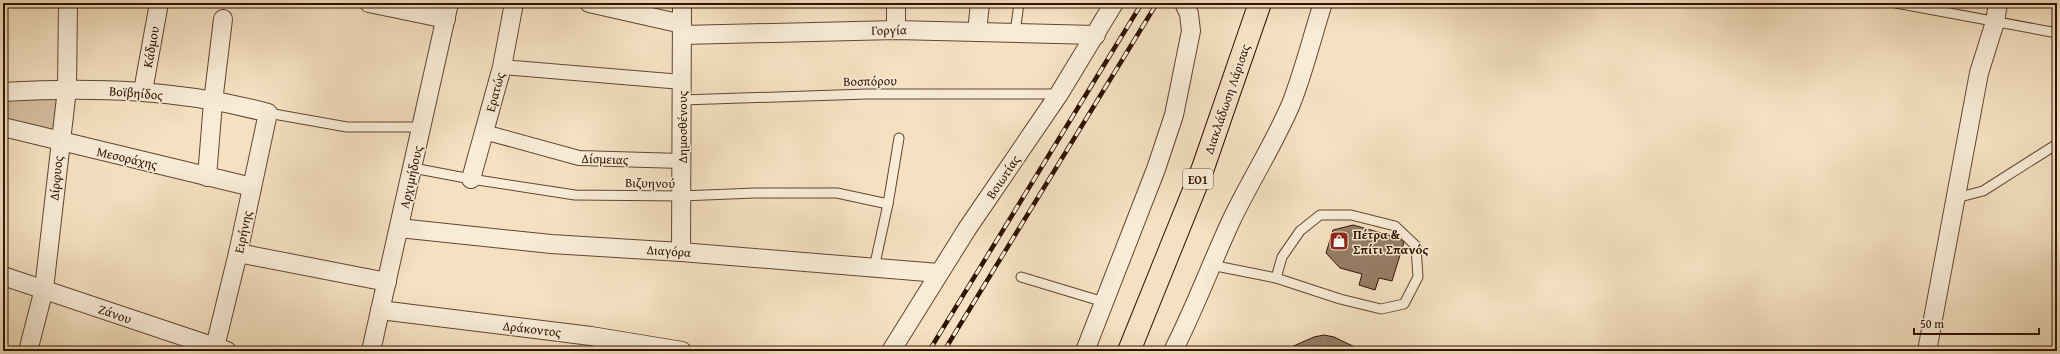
<svg xmlns="http://www.w3.org/2000/svg" width="2060" height="354" font-family="'Gentium Book Plus',serif">
<style>
.green{fill:#d4bea1;stroke:#826850}
.building{fill:#967e65;stroke:#301200}
.lines{fill:none;stroke-linecap:round;stroke-linejoin:round}
.service-casing{stroke:#614630;stroke-width:11}
.pedestrian-casing{stroke:#614630;stroke-width:16}
.minor-casing{stroke:#614630;stroke-width:20}
.primary-casing{stroke:#301200;stroke-width:24}
.service{stroke:#f8ecd7;stroke-width:9}
.pedestrian{stroke:#f8ecd7;stroke-width:14}
.minor{stroke:#f8ecd7;stroke-width:18}
.primary{stroke:#f5e1c2;stroke-width:22}
.rail-casing{stroke:#301200;stroke-width:4.5}
.rail{stroke:#f8ecd7;stroke-width:3;stroke-dasharray:9;stroke-linecap:butt}
.labels{text-anchor:middle;dominant-baseline:central;stroke-width:3;stroke-linejoin:round;paint-order:stroke}
.shield{fill:#f8ecd7;stroke:#6c5340;stroke-width:1}
.shield-label{font-size:12px;font-weight:bold;fill:#301200}
.street-label{font-size:13px;fill:#301200;stroke:#f8ecd7}
.poi-label{font-size:13px;font-weight:bold;fill:#301200;stroke:#f8ecd7;text-anchor:start}
</style>
<rect width="100%" height="100%" fill="#f5e1c2"/>
<filter id="stains"><feTurbulence type="fractalNoise" baseFrequency=".005" numOctaves="4"/><feColorMatrix values="0 0 0 0 .2 0 0 0 0 .09 0 0 0 0 .02 0 0 0 .5 -.17"/></filter>
<radialGradient id="worn" r=".72"><stop offset=".6" stop-color="#630" stop-opacity="0"/><stop offset="1" stop-color="#630" stop-opacity=".3"/></radialGradient>
<polygon class="green" points="59,97 54,134 3,119 3,99"/>
<g class="building">
<polygon points="1353,225 1399,238 1404,242 1392,281 1379,278 1375,290 1359,285 1362,274 1340,268 1326,253 1333,230"/>
<polygon points="1324,335 1334,337 1363,351 1282,351 1314,337"/>
</g>
<g class="lines">
<g class="service-casing">
<g id="service">
<polyline points="1896,3 2057,33"/>
<polyline points="1015,33 1019,3"/>
<polyline points="682,100 867,94 1059,94"/>
<polyline points="268,113 347,127 422,127"/>
<polyline points="413,168 471,179 575,195 681,196 755,193 837,193 888,204"/>
<polyline points="1956,198 1983,191 2057,144"/>
<polyline points="1211,265 1276,278 1340,299 1381,309 1404,304 1418,277 1416,246 1395,226 1351,215 1320,215 1300,231 1282,257 1276,278"/>
<polyline points="874,268 888,204 899,138"/>
<polyline points="1021,277 1104,302"/>
</g>
</g>
<g class="pedestrian-casing">
<g id="pedestrian">
<polyline points="502,67 682,82"/>
<polyline points="484,132 579,158 681,161"/>
</g>
</g>
<g class="minor-casing">
<g id="minor">
<polyline points="369,3 446,19"/>
<polyline points="589,3 682,24"/>
<polyline points="896,3 896,30"/>
<polyline points="977,32 980,3"/>
<polyline points="682,35 896,30 1096,35"/>
<polyline points="143,91 159,3"/>
<path d="M3,92C92,87 182,89 268,113L238,253L214,351"/>
<polyline points="3,127 252,187"/>
<polyline points="207,177 213,102 223,19"/>
<polyline points="471,179 502,67 514,3"/>
<polyline points="399,228 551,244 681,252 939,273"/>
<polyline points="681,252 682,3"/>
<polyline points="238,253 387,282"/>
<polyline points="3,276 227,351"/>
<polyline points="380,310 591,336 682,351"/>
<polyline points="28,351 44,289 67,89 68,3"/>
<polyline points="371,351 449,3"/>
<polyline points="891,351 967,229 1059,94 1114,3"/>
<polyline points="1085,351 1156,169 1174,115 1191,31 1189,14 1184,3"/>
<path d="M1173,351C1195,308 1211,264 1231,221C1250,181 1274,144 1291,104C1304,71 1312,37 1323,3"/>
<polyline points="1927,351 1979,73 1995,22 1998,3"/>
</g>
</g>
<g class="primary-casing">
<polyline id="primary" points="1129,351 1203,168 1260,3"/>
</g>
<use href="#service" class="service"/>
<use href="#pedestrian" class="pedestrian"/>
<use href="#minor" class="minor"/>
<use href="#primary" class="primary"/>
<g class="rail-casing">
<g id="rail">
<polyline points="929,351 1142,3"/>
<polyline points="944,351 1157,3"/>
</g>
</g>
<use href="#rail" class="rail"/>
</g>
<defs>
<g id="shop-square" transform="scale(1)"><rect x="-9" y="-9" width="18" height="18" rx="4" fill="#8f2418" stroke="#f8ecd7"/><path d="M-5-2.5h2.3a2.7 3.5 0 0 1 5.4 0H5L5.5 6h-11ZM-1.5-2.5h3a1.5 2.3 0 0 0-3 0Z" fill="#fff"/></g>
</defs>
<g fill-rule="evenodd">
<use href="#shop-square" x="1339" y="241"/>
</g>
<g class="labels">
<rect class="shield" x="1183" y="169" width="30" height="20" rx="3"/>
<g class="shield-label">
<text x="1198" y="179">ΕΟ1</text>
</g>
<g class="street-label">
<text transform="translate(889 30) rotate(-1)">Γοργία</text>
<text transform="translate(151 47) rotate(-80)">Κάδμου</text>
<text transform="translate(870 81) rotate(-1)">Βοσπόρου</text>
<text transform="translate(495 92) rotate(-75)">Ερατώς</text>
<text transform="translate(136 93) rotate(5)">Βοϊβηίδος</text>
<text transform="translate(1227 99) rotate(-71)">Διακλάδωση Λάρισας</text>
<text transform="translate(682 127) rotate(-90)">Δημοσθένους</text>
<text transform="translate(127 158) rotate(13)">Μεσοράχης</text>
<text transform="translate(605 159) rotate(2)">Δίσμειας</text>
<text transform="translate(411 177) rotate(-77)">Αρχιμήδους</text>
<text transform="translate(1003 177) rotate(-56)">Βοιωτίας</text>
<text transform="translate(56 178) rotate(-84)">Δίρφυος</text>
<text transform="translate(650 183) rotate(1)">Βιζυηνού</text>
<text transform="translate(243 232) rotate(-78)">Ειρήνης</text>
<text transform="translate(669 251) rotate(4)">Διαγόρα</text>
<text transform="translate(115 314) rotate(19)">Ζάνου</text>
<text transform="translate(532 329) rotate(7)">Δράκοντος</text>
</g>
<g class="poi-label">
<text x="1353" y="234">Πέτρα &amp;<tspan x="1353" dy="15">Σπίτι Σπανός</tspan></text>
</g>
</g>
<rect width="2060" height="354" fill="none" stroke="#f5e1c2" stroke-width="16"/>
<rect x="4" y="4" width="2052" height="346" fill="none" stroke="#301200" stroke-width="2"/>
<rect x="8" y="8" width="2044" height="338" fill="none" stroke="#301200"/>
<path d="M1914 328v6h125v-6" fill="none" stroke="#301200" stroke-width="2"/>
<text x="1920" y="328" font-size="12" fill="#301200" stroke="#f8ecd7" stroke-width="3" paint-order="stroke">50 m</text>
<rect width="100%" height="100%" filter="url(#stains)"/>
<rect width="100%" height="100%" fill="url(#worn)"/>
</svg>
